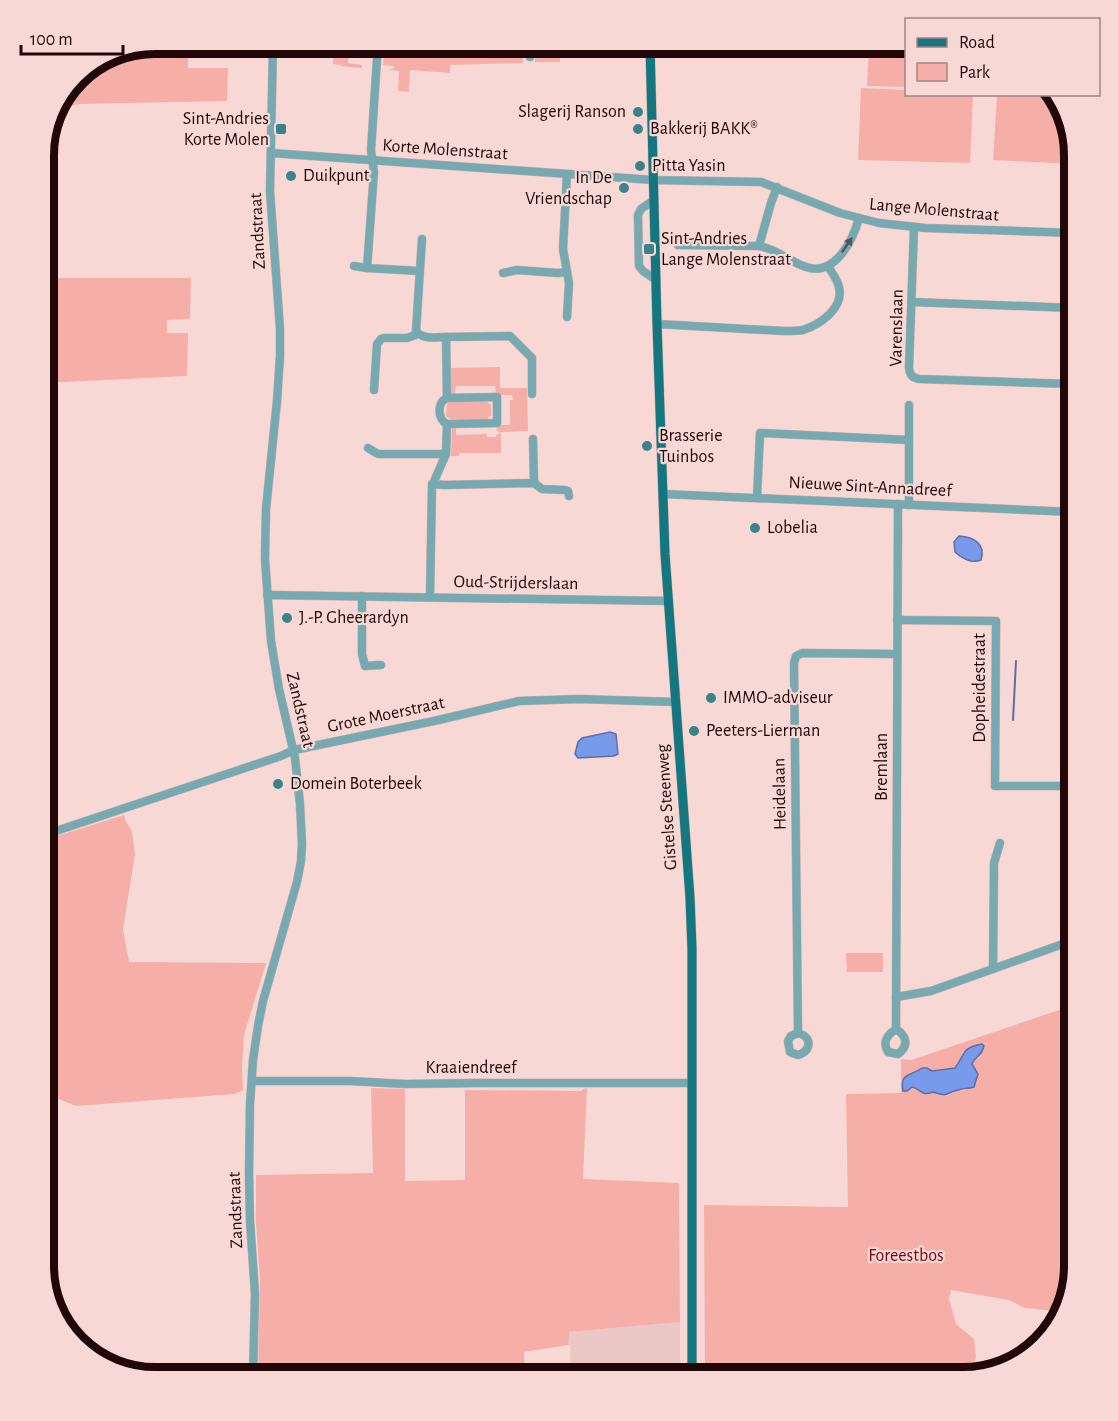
<svg xmlns="http://www.w3.org/2000/svg" width="1118" height="1421" font-family="'Alegreya Sans',sans-serif">
<style>
.built{fill:#ebc8c5}
.green{fill:#f6afa8;fill-rule:evenodd}
.water{fill:#779aea;stroke:#5d6ea6;stroke-width:1.5}
.lines{fill:none;stroke-linecap:round;stroke-linejoin:round}
.stream{stroke:#5d6ea6;stroke-width:2}
.minor-casing{stroke:#d1b2b0;stroke-width:9}
.major-casing{stroke:#d1b2b0;stroke-width:10}
.minor{stroke:#76aab0;stroke-width:8}
.major{stroke:#14767f;stroke-width:9}
.oneway{fill:#4c585c}
.poi-dot{fill:#3b838b;stroke:#f8d8d5;stroke-width:2}
.labels{text-anchor:middle;dominant-baseline:central;stroke-width:4.5;stroke-linejoin:round;paint-order:stroke}
.poi-label{font-size:18px;fill:#210707;stroke:#f8d8d5;text-anchor:start}
.street-label{font-size:18px;fill:#210707;stroke:#f8d8d5}
.park-label{font-size:18px;fill:#7e000e;stroke:#f8d8d5}
.rim{fill:none;stroke:#210707;stroke-width:8}
</style>
<rect width="100%" height="100%" fill="#f8d8d5"/>
<polygon class="built" points="680,1322 680,1375 624,1376 623,1377 571,1377 570,1345 568,1345 568,1332"/>
<g class="green">
<polygon points="155,44 188,44 188,68 228,68 227,101 79,104 64,108 54,109 55,105 81,71"/>
<polygon points="339,44 354,44 352,48 354,49 353,57 349,57 348,63 362,65 361,68 341,66 341,65 333,64 334,48 338,47"/>
<polygon points="385,44 386,44 386,51 403,52 403,56 410,56 411,53 419,53 420,56 427,56 427,54 436,54 436,57 444,58 445,45 453,44 454,49 487,49 487,52 494,52 495,49 519,48 519,44 522,44 523,63 450,65 450,73 410,70 409,92 398,91 399,71 390,70 390,69 393,69 394,66 383,65"/>
<polygon points="545,44 560,44 560,62 535,62 535,58 545,58"/>
<polygon points="869,44 906,44 906,87 867,86"/>
<polygon points="861,88 906,90 906,94 973,95 970,163 858,160"/>
<polygon points="1042,95 1056,95 1074,155 1074,164 993,160 997,95"/>
<polygon points="44,278 191,278 190,319 167,320 167,333 188,333 187,376 44,383"/>
<polygon points="500,367 500,388 527,388 528,431 501,432 501,453 460,453 459,456 451,456 452,426 456,426 456,435 487,434 487,437 496,437 497,434 500,434 500,432 497,431 496,425 510,425 510,400 513,400 512,395 496,395 495,386 456,386 455,395 451,395 451,368"/>
<polygon points="450,402 487,402 491,405 491,415 487,419 450,419 446,416 447,404"/>
<polygon points="124,815 126,822 132,831 135,854 123,930 129,962 266,963 244,1035 242,1068 243,1090 235,1094 76,1106 44,1093 44,840"/>
<polygon points="846,953 883,953 883,972 847,972"/>
<path d="M1074,1005V1266L1062,1312L1025,1308L1009,1300L951,1290L949,1299L956,1324L974,1339L976,1357L971,1375L963,1377H705L704,1205L848,1207L846,1094L901,1093V1059L911,1060ZM963,1052L979,1057L974,1060L972,1064L978,1074L967,1090H957L947,1096L940,1095L933,1092L928,1094L912,1087L907,1091L903,1080L909,1073L927,1068L932,1071L955,1068L962,1057Z"/>
<polygon points="587,1087 583,1179 679,1183 680,1322 569,1332 568,1345 524,1352 525,1377 258,1377 260,1280 256,1221 256,1175 373,1173 371,1088 405,1089 405,1181 465,1180 465,1090 581,1091"/>
</g>
<g class="water">
<path d="M959,536C974,537 986,544 981,560C972,564 961,558 955,552L954,542Z"/>
<polygon points="610,732 616,734 618,754 614,756 578,758 575,754 578,742 582,738"/>
<path d="M982,1044L984,1046C982,1056 975,1056 972,1064L978,1074L974,1087C968,1089 963,1088 958,1090C943,1093 951,1098 933,1092C920,1097 922,1089 912,1087L907,1091H903C899,1072 912,1076 922,1068H927L932,1071L955,1068C966,1053 961,1048 982,1044Z"/>
</g>
<g class="lines">
<polyline class="stream" points="1013,720 1016,661"/>
<g class="minor-casing">
<g id="minor">
<polyline points="378,44 371,150 374,172 367,268 419,271"/>
<polyline points="530,44 530,57"/>
<polyline points="271,153 653,180 761,182 840,213 879,223 925,228 1074,233"/>
<polyline points="654,200 641,209 638,215 639,266 643,271 656,280"/>
<path d="M914,227L909,368C910,375 912,378 920,379L1073,384L1074,329"/>
<path d="M422,239L416,331C423,340 435,337 446,337L447,398C437,402 437,419 447,424L446,454L432,486L430,597"/>
<path d="M678,245L759,246C777,249 790,262 806,267C835,277 853,240 859,218"/>
<polyline points="759,246 771,203 777,187"/>
<polyline points="354,266 367,268"/>
<polyline points="503,273 517,270 558,273 567,272"/>
<polyline points="912,302 1074,308"/>
<polyline points="567,317 569,283 563,249 567,174"/>
<path d="M657,324L784,331C791,331 797,331 803,330C821,324 844,308 839,287C837,279 832,273 828,266"/>
<polyline points="446,337 510,336 532,358 532,394"/>
<polyline points="374,390 377,344 381,339 384,338 407,338 418,334"/>
<polyline points="447,398 497,397 497,423 447,424"/>
<polyline points="533,439 534,483"/>
<polyline points="368,448 378,454 446,454"/>
<polyline points="432,484 445,485 534,483 542,489 564,490 568,491 569,496"/>
<polyline points="663,494 1074,512"/>
<polyline points="757,497 760,433 909,440"/>
<polyline points="909,505 909,405"/>
<polyline points="267,595 669,601"/>
<polyline points="362,596 362,654 365,666 381,665"/>
<polyline points="897,620 996,621 995,786 1062,786"/>
<polyline points="44,835 281,756 294,750 434,721 519,701 579,699 676,702"/>
<polyline points="993,969 994,863 1000,843"/>
<polyline points="896,997 931,991 1074,940"/>
<path d="M896,1029C907,1036 909,1046 898,1054L888,1052C882,1042 887,1035 896,1029L898,504"/>
<path d="M798,1033C812,1037 812,1050 798,1055L790,1052L788,1041L791,1036L798,1033L794,663L796,656L802,653L897,654"/>
<polyline points="252,1081 350,1081 405,1084 476,1083 692,1083"/>
<polyline points="253,1377 255,1294 250,1221 249,1174 250,1104 253,1060 258,1026 263,1001 297,882 301,861 302,844 300,804 295,758 279,689 271,641 265,559 266,509 277,401 280,356 280,329 270,191 273,44"/>
</g>
</g>
<g class="major-casing">
<polyline id="major" points="650,44 657,324 665,554 690,898 692,949 692,1377"/>
</g>
<use href="#minor" class="minor"/>
<use href="#major" class="major"/>
</g>
<defs><path id="oneway-solid" d="M-6-.8H1V-3.2L6.5 0L1 3.2V.8H-6Z" transform="scale(1.5)"/></defs>
<use class="oneway" href="#oneway-solid" transform="translate(847 245) rotate(-55)"/>
<g class="poi-dot">
<circle cx="638" cy="112" r="6"/>
<rect x="275" y="123" width="12" height="12" rx="3"/>
<circle cx="638" cy="129" r="6"/>
<circle cx="640" cy="166" r="6"/>
<circle cx="291" cy="176" r="6"/>
<circle cx="624" cy="188" r="6"/>
<rect x="643" y="243" width="12" height="12" rx="3"/>
<circle cx="647" cy="446" r="6"/>
<circle cx="755" cy="528" r="6"/>
<circle cx="287" cy="618" r="6"/>
<circle cx="711" cy="698" r="6"/>
<circle cx="694" cy="731" r="6"/>
<circle cx="278" cy="784" r="6"/>
</g>
<g class="labels">
<g class="poi-label">
<text x="626" y="112" text-anchor="end">Slagerij Ranson</text>
<text x="269" y="119" text-anchor="end">Sint-Andries<tspan x="269" dy="21">Korte Molen</tspan></text>
<text x="650" y="129">Bakkerij BAKK®</text>
<text x="652" y="166">Pitta Yasin</text>
<text x="303" y="176">Duikpunt</text>
<text x="612" y="178" text-anchor="end">In De<tspan x="612" dy="21">Vriendschap</tspan></text>
<text x="661" y="239">Sint-Andries<tspan x="661" dy="21">Lange Molenstraat</tspan></text>
<text x="659" y="436">Brasserie<tspan x="659" dy="21">Tuinbos</tspan></text>
<text x="767" y="528">Lobelia</text>
<text x="299" y="618">J.-P. Gheerardyn</text>
<text x="723" y="698">IMMO-adviseur</text>
<text x="706" y="731">Peeters-Lierman</text>
<text x="290" y="784">Domein Boterbeek</text>
</g>
<g class="street-label">
<text transform="translate(445 150) rotate(4)">Korte Molenstraat</text>
<text transform="translate(934 210) rotate(5)">Lange Molenstraat</text>
<text transform="translate(258 231) rotate(-93)">Zandstraat</text>
<text transform="translate(897 328) rotate(-89)">Varenslaan</text>
<text transform="translate(870 487) rotate(3)">Nieuwe Sint-Annadreef</text>
<text transform="translate(516 583) rotate(1)">Oud-Strijderslaan</text>
<text transform="translate(980 688) rotate(-90)">Dopheidestraat</text>
<text transform="translate(300 710) rotate(77)">Zandstraat</text>
<text transform="translate(386 715) rotate(-12)">Grote Moerstraat</text>
<text transform="translate(882 767) rotate(-90)">Bremlaan</text>
<text transform="translate(780 794) rotate(-91)">Heidelaan</text>
<text transform="translate(667 807) rotate(-94)">Gistelse Steenweg</text>
<text x="471" y="1068">Kraaiendreef</text>
<text transform="translate(236 1210) rotate(-92)">Zandstraat</text>
</g>
<g class="park-label">
<text x="906" y="1256">Foreestbos</text>
</g>
</g>
<path d="M0 0H1118V1421H0ZM155 54H963A101 101 0 0 1 1064 155V1266A101 101 0 0 1 963 1367H155A101 101 0 0 1 54 1266V155A101 101 0 0 1 155 54Z" fill="#f8d8d5" fill-rule="evenodd"/>
<path class="rim" d="M155 54H963A101 101 0 0 1 1064 155V1266A101 101 0 0 1 963 1367H155A101 101 0 0 1 54 1266V155A101 101 0 0 1 155 54Z"/>
<rect x="905" y="18" width="195" height="78" fill="#f8d8d5" stroke="#a28483" stroke-width="1.5"/>
<rect x="917" y="38" width="30" height="9" fill="#14767f" stroke="#a28483" stroke-width="1.5"/>
<text x="959" y="48" font-size="18" fill="#210707">Road</text>
<rect x="917" y="63" width="30" height="18" fill="#f6afa8" stroke="#a28483" stroke-width="1.5"/>
<text x="959" y="78" font-size="18" fill="#210707">Park</text>
<path d="M21 45v9h102v-9" fill="none" stroke="#210707" stroke-width="3"/>
<text x="30" y="45" font-size="18" fill="#210707" stroke="#f8d8d5" stroke-width="4.5" paint-order="stroke">100 m</text>
</svg>
